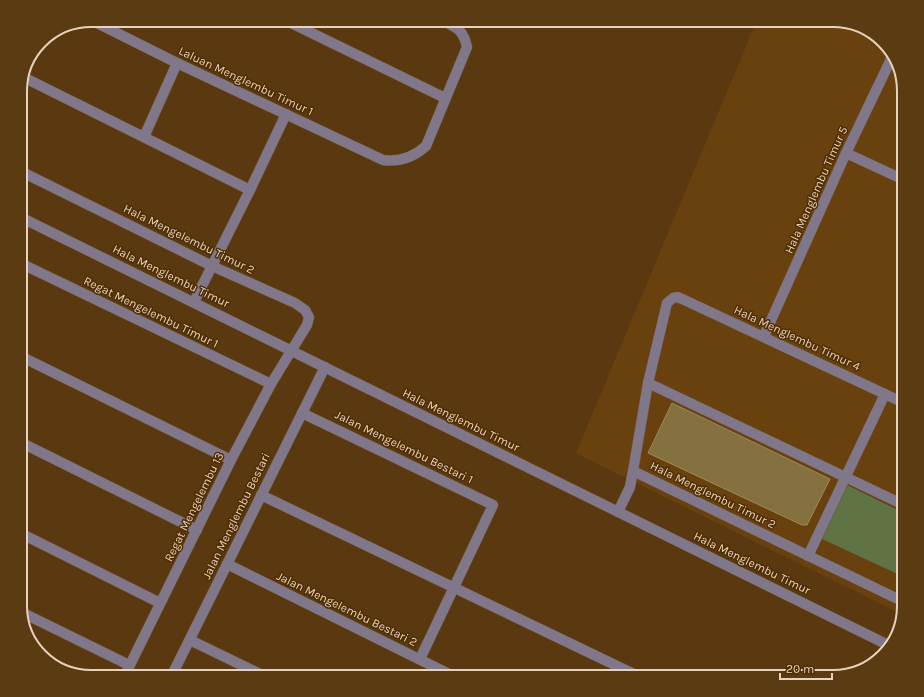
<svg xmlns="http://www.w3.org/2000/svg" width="924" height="697" font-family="Karla,sans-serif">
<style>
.built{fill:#68410f}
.green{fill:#607345}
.building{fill:#85703f;stroke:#9e8857}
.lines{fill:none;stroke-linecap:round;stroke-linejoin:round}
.minor-casing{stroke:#73552f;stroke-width:11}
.minor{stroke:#81778b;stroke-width:10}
.labels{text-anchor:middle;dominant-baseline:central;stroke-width:3;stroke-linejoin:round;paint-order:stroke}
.street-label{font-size:12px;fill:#e7d2be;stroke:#4f2e03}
.rim{fill:none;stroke:#e7d2be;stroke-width:2}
</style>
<rect width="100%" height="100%" fill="#5a3910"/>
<polygon class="built" points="757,20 833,20 876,35 897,60 904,91 904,606 901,614 576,453"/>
<polygon class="green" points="845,484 904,513 904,577 820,538"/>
<polygon class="building" points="672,403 830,479 807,525 802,525 648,453"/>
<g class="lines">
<g class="minor-casing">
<g id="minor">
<path d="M91,20L177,63L383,160C399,162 414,157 426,146L467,47C463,29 457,28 441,20"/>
<polyline points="285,20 445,98"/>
<polyline points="23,77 250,190"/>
<polyline points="144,137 177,63"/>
<polyline points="846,153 904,180"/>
<polyline points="20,171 212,266 295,303 305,310 309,317 307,325 271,384 231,460 124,677"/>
<polyline points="20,217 890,646"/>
<polyline points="20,263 271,384"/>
<polyline points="194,302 250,190 286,114"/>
<polyline points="764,336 846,153 893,55"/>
<polyline points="20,356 231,460"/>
<polyline points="648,383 904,505"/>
<polyline points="904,403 678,297 673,298 667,303 648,383 633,471 904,602"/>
<polyline points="302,413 493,505 420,659"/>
<polyline points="20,442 197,530"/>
<polyline points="261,495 640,677"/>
<polyline points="618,512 630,487 633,471"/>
<polyline points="20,533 160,603"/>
<polyline points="808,556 885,394"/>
<polyline points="227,564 455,677"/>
<polyline points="21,612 129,665"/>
<polyline points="190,640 266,677"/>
<polyline points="171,677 325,367"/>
</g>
</g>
<use href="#minor" class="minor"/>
</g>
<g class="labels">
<g class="street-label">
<text transform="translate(246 81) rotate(25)">Laluan Menglembu Timur 1</text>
<text transform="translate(816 190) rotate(-66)">Hala Menglembu Timur 5</text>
<text transform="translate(189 239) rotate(26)">Hala Mengelembu Timur 2</text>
<text transform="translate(171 276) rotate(26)">Hala Menglembu Timur</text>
<text transform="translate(151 312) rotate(26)">Regat Mengelembu Timur 1</text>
<text transform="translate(797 338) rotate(25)">Hala Menglembu Timur 4</text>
<text transform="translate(461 420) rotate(26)">Hala Menglembu Timur</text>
<text transform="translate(404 447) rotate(26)">Jalan Mengelembu Bestari 1</text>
<text transform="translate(713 495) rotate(26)">Hala Menglembu Timur 2</text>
<text transform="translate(194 507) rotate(-64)">Regat Mengelembu 13</text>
<text transform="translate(236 516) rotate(-64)">Jalan Menglembu Bestari</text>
<text transform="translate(752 563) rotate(26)">Hala Menglembu Timur</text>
<text transform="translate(347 609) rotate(26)">Jalan Mengelembu Bestari 2</text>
</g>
</g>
<path d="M0 0H924V697H0ZM91 27H833A64 64 0 0 1 897 91V606A64 64 0 0 1 833 670H91A64 64 0 0 1 27 606V91A64 64 0 0 1 91 27Z" fill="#5b3b12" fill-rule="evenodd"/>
<path class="rim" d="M91 27H833A64 64 0 0 1 897 91V606A64 64 0 0 1 833 670H91A64 64 0 0 1 27 606V91A64 64 0 0 1 91 27Z"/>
<path d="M780 673v6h52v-6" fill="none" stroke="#e7d2be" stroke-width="2"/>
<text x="786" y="673" font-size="12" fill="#e7d2be" stroke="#4f2e03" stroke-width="3" paint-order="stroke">20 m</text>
</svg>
